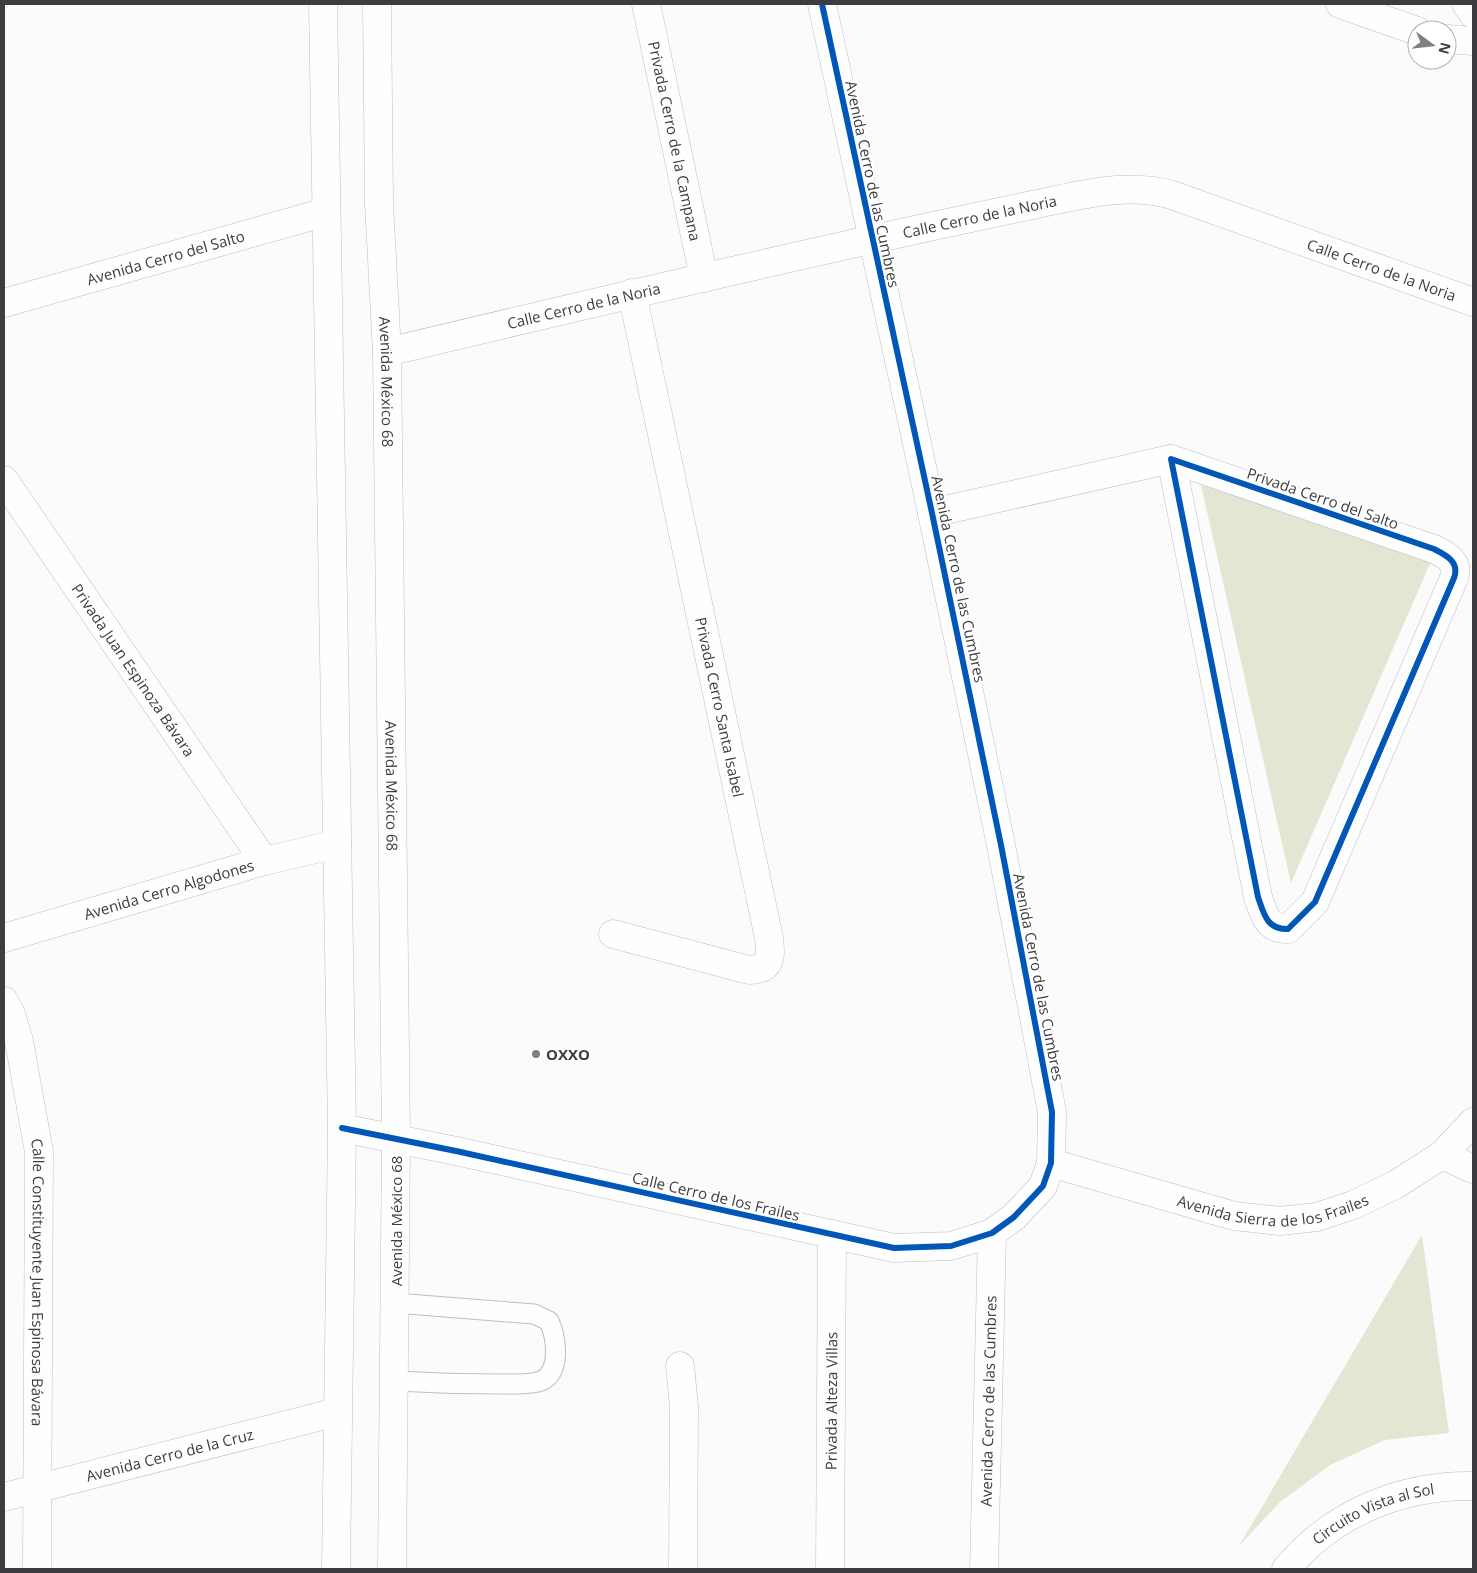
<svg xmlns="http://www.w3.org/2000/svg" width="1477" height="1573" font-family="'Open Sans',sans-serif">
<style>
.green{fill:#e2e6d2}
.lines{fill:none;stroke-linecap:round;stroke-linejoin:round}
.service-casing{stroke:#bebec1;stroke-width:21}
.minor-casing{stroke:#bebec1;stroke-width:29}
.tertiary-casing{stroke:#bebec1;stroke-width:29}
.primary-casing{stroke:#bebec1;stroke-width:29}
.service{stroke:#fefeff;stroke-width:19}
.minor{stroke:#fefeff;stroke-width:28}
.tertiary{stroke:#fefeff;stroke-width:28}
.primary{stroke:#fefeff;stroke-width:28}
.cycleway-casing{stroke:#fff;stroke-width:9}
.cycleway{stroke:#0057b8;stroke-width:6}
.poi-dot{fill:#807f82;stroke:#fff;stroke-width:2}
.labels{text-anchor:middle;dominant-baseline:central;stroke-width:4.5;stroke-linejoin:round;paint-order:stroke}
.street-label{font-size:15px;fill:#3d3c41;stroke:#fff}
.poi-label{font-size:15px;font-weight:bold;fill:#3d3c41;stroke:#fff;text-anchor:start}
</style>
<rect width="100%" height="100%" fill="#fbfbfc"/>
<g class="green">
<polygon points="1201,485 1432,559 1291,883"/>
<polygon points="1422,1235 1449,1433 1385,1440 1330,1465 1280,1502 1239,1546"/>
</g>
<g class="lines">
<g class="service-casing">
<path id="service" d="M394,1381C430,1383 466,1384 502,1384C513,1384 531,1385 541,1381C562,1372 556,1336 549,1321L534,1314L395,1303"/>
</g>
<g class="minor-casing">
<g id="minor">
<path id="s1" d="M646,4L704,278"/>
<polyline points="1340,4 1417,31"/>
<polyline points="1466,4 1473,14"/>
<polyline points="1447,39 1473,41"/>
<path id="s2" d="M4,303L326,212"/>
<path id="s3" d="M387,352C571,308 754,265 938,225C971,218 1004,211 1037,204C1082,195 1126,182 1172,195L1473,302"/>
<path d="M1171,459L1434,549C1446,555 1460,562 1454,578L1315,902L1288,929C1267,930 1264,914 1258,897Z"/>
<path id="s4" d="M4,480L264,861"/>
<polyline points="932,513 1171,459"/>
<path d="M613,934L749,970C772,970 771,957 769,938L632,293"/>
<path id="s5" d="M4,938L264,861L337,844"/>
<path id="s6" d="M4,1001L11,1014L19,1041L39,1152L37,1569"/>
<polyline points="1442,1155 1473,1169"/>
<polyline points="680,1366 684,1407 683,1569"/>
<path id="s7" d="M4,1497L337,1412"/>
<path id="s8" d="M830,1569L832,1234"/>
<path id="s9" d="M1286,1569C1333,1513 1401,1485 1473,1486"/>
</g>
</g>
<g class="tertiary-casing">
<g id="tertiary">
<polyline points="342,1128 456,1151 894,1248 951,1246 992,1233 1014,1217 1043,1186 1051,1163 1052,1112 1001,845 932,513 822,4"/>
<path id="s10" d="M1051,1163L1234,1216L1280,1221L1317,1217L1353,1205L1395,1185L1442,1155L1473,1122"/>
<path id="s11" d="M984,1569L992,1233"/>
</g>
</g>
<g class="primary-casing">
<g id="primary">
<polyline points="323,4 342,1128 336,1569"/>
<path id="s12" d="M377,4L379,203L387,352L396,1139L392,1569"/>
</g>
</g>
<use href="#service" class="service"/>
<use href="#minor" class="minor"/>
<use href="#tertiary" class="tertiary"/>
<use href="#primary" class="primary"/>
<g class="cycleway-casing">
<g id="cycleway">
<path d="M1171,459L1434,549C1446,555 1460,562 1454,578L1315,902L1288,929C1267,930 1264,914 1258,897Z"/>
<polyline points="342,1128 456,1151 894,1248 951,1246 992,1233 1014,1217 1043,1186 1051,1163 1052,1112 1001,845 932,513 822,4"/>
</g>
</g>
<use href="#cycleway" class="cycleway"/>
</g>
<circle class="poi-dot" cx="536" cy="1054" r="5"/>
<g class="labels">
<g class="street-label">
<text stroke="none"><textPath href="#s1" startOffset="140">Privada Cerro de la Campana</textPath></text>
<text transform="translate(873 184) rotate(78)">Avenida Cerro de las Cumbres</text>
<text stroke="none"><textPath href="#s3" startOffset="608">Calle Cerro de la Noria</textPath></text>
<text stroke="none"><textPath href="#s2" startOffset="168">Avenida Cerro del Salto</textPath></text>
<text stroke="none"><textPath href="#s3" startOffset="1026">Calle Cerro de la Noria</textPath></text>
<text stroke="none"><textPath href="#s3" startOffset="202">Calle Cerro de la Noria</textPath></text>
<text stroke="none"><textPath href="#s12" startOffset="378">Avenida México 68</textPath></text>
<text transform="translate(1323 498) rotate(19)">Privada Cerro del Salto</text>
<text transform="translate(959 579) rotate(78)">Avenida Cerro de las Cumbres</text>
<text stroke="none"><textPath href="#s4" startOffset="230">Privada Juan Espinoza Bávara</textPath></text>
<text transform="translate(720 707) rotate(78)">Privada Cerro Santa Isabel</text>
<text stroke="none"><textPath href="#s12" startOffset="782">Avenida México 68</textPath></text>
<text stroke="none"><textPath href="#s5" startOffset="172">Avenida Cerro Algodones</textPath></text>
<text transform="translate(1039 977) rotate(79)">Avenida Cerro de las Cumbres</text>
<text transform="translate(716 1196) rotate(13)">Calle Cerro de los Frailes</text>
<text stroke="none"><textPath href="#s10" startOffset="230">Avenida Sierra de los Frailes</textPath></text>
<text transform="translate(396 1221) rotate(-90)">Avenida México 68</text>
<text stroke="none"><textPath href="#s6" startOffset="286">Calle Constituyente Juan Espinosa Bávara</textPath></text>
<text stroke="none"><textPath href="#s11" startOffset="168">Avenida Cerro de las Cumbres</textPath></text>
<text stroke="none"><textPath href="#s8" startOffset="168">Privada Alteza Villas</textPath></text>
<text stroke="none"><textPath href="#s7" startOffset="171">Avenida Cerro de la Cruz</textPath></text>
<text stroke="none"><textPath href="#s9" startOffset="106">Circuito Vista al Sol</textPath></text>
</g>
<g class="poi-label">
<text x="546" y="1054">OXXO</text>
</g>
</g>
<rect width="1477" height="1573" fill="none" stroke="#3d3c41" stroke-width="10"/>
<g transform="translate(1432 45) rotate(105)"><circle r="24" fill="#ffffff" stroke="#b1b1b3"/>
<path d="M0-4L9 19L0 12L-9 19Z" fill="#807f82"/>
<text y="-8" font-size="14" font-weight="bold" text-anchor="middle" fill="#3d3c41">N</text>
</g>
</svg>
